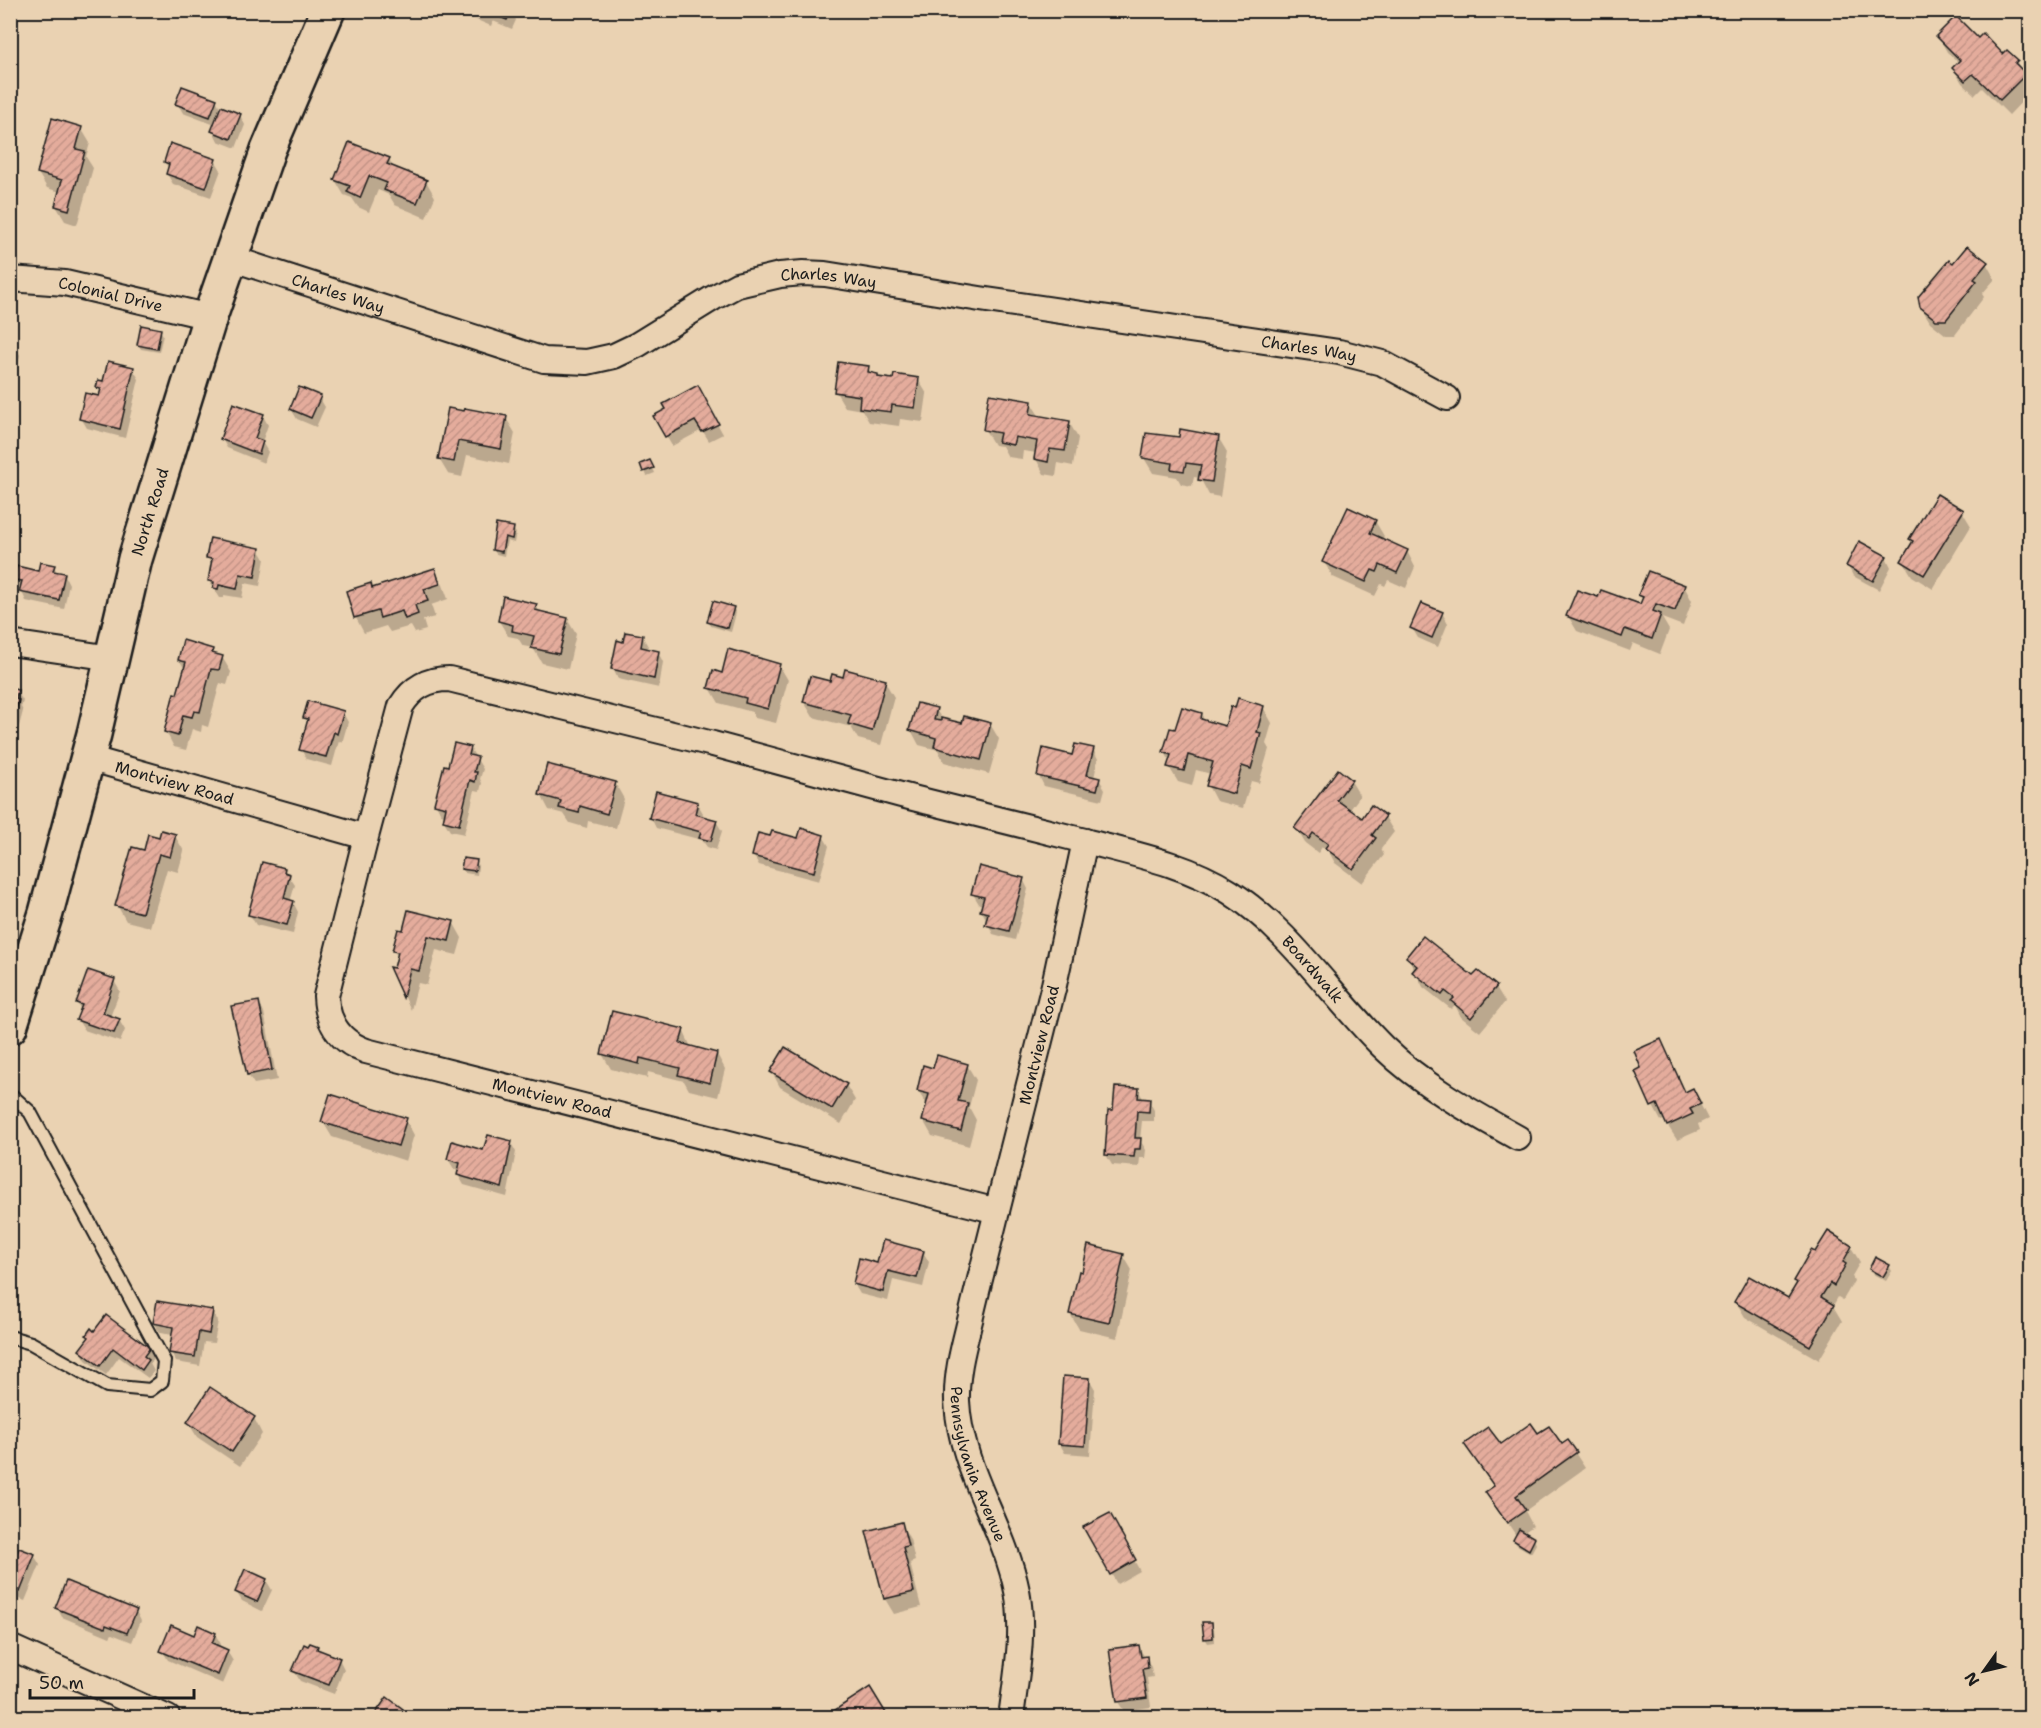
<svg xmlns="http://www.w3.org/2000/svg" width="2041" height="1728" font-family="'Shantell Sans',sans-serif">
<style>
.shadow{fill:#0003}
.building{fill:url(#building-hatch);stroke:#1c1c1c;stroke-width:1.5}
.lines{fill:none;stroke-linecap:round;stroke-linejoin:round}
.lane-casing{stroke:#1c1c1c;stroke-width:16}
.street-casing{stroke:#1c1c1c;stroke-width:28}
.secondary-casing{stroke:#1c1c1c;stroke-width:38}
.lane{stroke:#ead2b2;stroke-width:12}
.street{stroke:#ead2b2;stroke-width:24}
.secondary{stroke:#ead2b2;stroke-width:33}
.labels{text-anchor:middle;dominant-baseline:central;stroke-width:4.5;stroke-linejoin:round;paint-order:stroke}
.street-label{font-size:16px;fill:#1c1c1c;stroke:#ead2b2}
</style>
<defs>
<pattern id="building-hatch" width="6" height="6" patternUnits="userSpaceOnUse" patternTransform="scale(1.5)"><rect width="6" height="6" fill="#e4ac9c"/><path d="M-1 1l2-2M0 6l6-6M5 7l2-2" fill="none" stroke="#c39386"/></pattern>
</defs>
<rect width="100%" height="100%" fill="#ead2b2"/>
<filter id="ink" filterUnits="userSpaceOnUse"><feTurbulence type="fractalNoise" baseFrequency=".0167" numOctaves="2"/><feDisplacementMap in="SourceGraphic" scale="12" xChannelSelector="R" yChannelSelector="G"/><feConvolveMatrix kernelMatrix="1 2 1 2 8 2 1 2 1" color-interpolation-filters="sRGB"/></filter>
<g filter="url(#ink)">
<g class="shadow">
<polygon points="468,10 515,10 513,15 516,20 512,29 493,21 491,26 472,18"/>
<polygon points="1938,36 1978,40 2003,56 2016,61 2030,85 2030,93 2009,115 1982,88 1975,95 1962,83 1953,68 1959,63 1947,52"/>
<polygon points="216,100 221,109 240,115 245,125 236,148 218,141 213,131 215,125 183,113 177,103"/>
<polygon points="81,128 90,143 86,157 93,168 77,225 65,221 56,206 60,192 47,188 38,173"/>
<polygon points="389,159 394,169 426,181 435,197 426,218 395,205 389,195 378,190 369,212 358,207 352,198 344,195 335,180"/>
<polygon points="215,160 221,170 211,197 173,184 167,174 169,169 165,162"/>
<polygon points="1986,263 1995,279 1982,294 1984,297 1955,335 1946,335 1930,322 1921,307 1953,265"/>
<polygon points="160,330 163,335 159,352 141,349 138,344"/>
<polygon points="10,344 15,345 20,355 13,389 10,389"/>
<polygon points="868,368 872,374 877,375 879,379 894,381 918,379 927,394 923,422 900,419 899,426 869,422 862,410 845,407 836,392"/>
<polygon points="133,369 139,379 125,438 87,428 81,418 101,398 101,394 98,387"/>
<polygon points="697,387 723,434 709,441 702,430 672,446 655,417"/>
<polygon points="319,397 325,407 316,427 297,419 291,409"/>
<polygon points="1031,403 1040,417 1069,422 1078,438 1073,466 1058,463 1056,476 1044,474 1036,459 1037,453 1023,451 1022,459 1008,457 1002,446 994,445 985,430"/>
<polygon points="449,410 506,418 515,433 509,464 467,455 462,477 448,474 439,459"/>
<polygon points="263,416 268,425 262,442 268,452 264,463 227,448 222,439"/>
<polygon points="1218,437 1227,452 1220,497 1209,495 1200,478 1194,477 1192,486 1181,484 1177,477 1153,473 1144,458"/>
<polygon points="642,465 652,466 655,473 647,476"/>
<polygon points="1962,511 1971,526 1933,589 1912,576 1903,561 1914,543 1911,539"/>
<polygon points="1375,521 1384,536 1382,540 1407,551 1415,567 1406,588 1388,580 1385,586 1381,584 1375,596 1333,577 1324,562"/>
<polygon points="498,526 513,529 516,533 514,543 507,541 504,556 496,554 494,550"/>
<polygon points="259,549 265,559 260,586 245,583 242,598 224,595 224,598 220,598 209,581 212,566 208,558"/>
<polygon points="1886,557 1891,567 1879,590 1853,576 1848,566"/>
<polygon points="54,566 57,573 64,574 69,584 64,609 26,601 16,579"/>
<polygon points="435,570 443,585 448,599 431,605 435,617 423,620 426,630 415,633 411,626 390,632 386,626 364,633 356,618 348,592 373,590"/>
<polygon points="1684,586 1692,601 1683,626 1662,618 1669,630 1660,654 1633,643 1630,651 1577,631 1568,616 1599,599 1641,606 1643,601 1640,595"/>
<polygon points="536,605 540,613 567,619 576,634 568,669 542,663 533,648 523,646 518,638 508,636 499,621"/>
<polygon points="733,608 736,613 731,632 711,626 709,622"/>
<polygon points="1442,613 1448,623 1438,647 1418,638 1412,628"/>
<polygon points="642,636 648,646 647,650 658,652 663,662 659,688 618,679 613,669 625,644"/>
<polygon points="212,650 215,655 222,657 231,672 227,685 220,683 208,727 202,725 201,732 192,729 186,750 174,747 166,732 185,670 179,659"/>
<polygon points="779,665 788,680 776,723 755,718 752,712 719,703 710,688"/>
<polygon points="844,678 885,682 894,697 881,745 858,739 851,727 813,717 804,702 831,683"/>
<polygon points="10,689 17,691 23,701 21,707 23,711 16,738 10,737"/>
<polygon points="1263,707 1272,723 1266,744 1269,749 1259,783 1251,781 1243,808 1216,801 1208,786 1211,774 1196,770 1192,786 1178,782 1169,767 1170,762 1165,752 1176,731 1201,715 1206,722 1226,728 1236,710"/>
<polygon points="936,710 942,719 963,725 990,724 999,739 989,774 944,762 938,750 919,745 911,730"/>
<polygon points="343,713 348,722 342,743 339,741 332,766 306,759 301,749 308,724 305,718"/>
<polygon points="470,748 483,769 480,779 482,783 480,791 475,790 464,834 450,831 444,821 446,815 441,814 436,804 449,768"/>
<polygon points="1093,749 1098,759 1094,778 1099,779 1105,789 1102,800 1044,786 1039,776 1073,757"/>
<polygon points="1351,781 1360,796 1349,811 1362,820 1385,817 1394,832 1381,849 1384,855 1362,883 1335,863 1329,852 1322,847 1318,853 1305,843 1296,828"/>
<polygon points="615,783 624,799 616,828 588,821 587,828 570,823 564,814 549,810 541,795"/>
<polygon points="697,803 703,813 702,817 716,821 722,831 716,850 707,847 702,840 656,828 651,818"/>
<polygon points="175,836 184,851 178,872 167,869 150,927 126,921 117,905 145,852 160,839"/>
<polygon points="823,836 829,846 819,881 759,865 753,855 799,840"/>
<polygon points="476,861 478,866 477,875 465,873 462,868"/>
<polygon points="284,869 295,885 290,902 293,902 298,912 293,934 256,925 250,915"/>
<polygon points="1023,879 1028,889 1015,940 993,934 982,911 983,905 979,904 973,894"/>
<polygon points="453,922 462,938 457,955 436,950 427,985 418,983 411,1010 391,969 395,970 398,958 394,950"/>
<polygon points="1408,957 1496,987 1505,1002 1480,1032 1461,1017 1455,1005 1451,1009 1423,987"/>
<polygon points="114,981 120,991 110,1017 119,1020 125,1030 120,1042 84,1030 78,1020 81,1010 77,1003"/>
<polygon points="259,1003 264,1012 277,1080 254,1084 248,1075"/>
<polygon points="683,1030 691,1047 717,1054 725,1069 718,1097 689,1090 684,1081 648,1072 647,1078 611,1069 602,1054"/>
<polygon points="1669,1056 1686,1093 1693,1090 1708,1119 1698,1124 1700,1130 1677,1140 1664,1120 1661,1121 1653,1106"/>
<polygon points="967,1065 976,1080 969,1107 976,1120 969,1146 932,1136 923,1120 927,1106 918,1091 935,1070"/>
<polygon points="772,1072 846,1085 855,1100 841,1124 780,1087"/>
<polygon points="1138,1090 1144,1100 1149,1101 1154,1110 1154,1121 1142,1121 1140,1140 1146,1150 1145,1158 1140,1158 1139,1167 1112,1165 1106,1155 1114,1112"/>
<polygon points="406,1120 414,1135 406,1161 332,1137 323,1122"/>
<polygon points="511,1143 516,1152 507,1197 464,1185 458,1175 459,1170 454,1169 448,1159 484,1152"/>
<polygon points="1851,1247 1860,1262 1852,1276 1854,1281 1843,1300 1838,1297 1833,1306 1842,1321 1819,1360 1745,1317 1736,1302 1788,1301 1797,1286 1795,1281 1815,1254"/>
<polygon points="923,1252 929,1262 923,1287 893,1280 888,1301 860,1294 854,1284 878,1265"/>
<polygon points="1123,1255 1132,1270 1117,1338 1079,1329 1070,1314 1083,1273"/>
<polygon points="1876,1259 1889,1266 1892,1271 1886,1281 1873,1274 1870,1269"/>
<polygon points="212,1311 218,1321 214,1343 204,1342 200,1366 176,1362 171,1352 173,1335 160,1333 154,1323"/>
<polygon points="88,1335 149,1349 154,1359 150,1364 154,1371 148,1378 119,1357 106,1375 86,1360 81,1351 90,1339"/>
<polygon points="1089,1379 1095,1389 1090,1455 1065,1453 1059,1443"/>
<polygon points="254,1418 262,1434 240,1466 197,1437 188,1422"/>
<polygon points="1538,1435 1561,1446 1568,1442 1585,1468 1525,1511 1533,1526 1523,1533 1534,1539 1536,1544 1531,1553 1517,1545 1514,1540 1517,1537 1487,1492 1494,1487 1466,1444 1500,1446"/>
<polygon points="10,1491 15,1497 10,1502"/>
<polygon points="1109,1515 1140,1571 1117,1584 1085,1528"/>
<polygon points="901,1524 910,1539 915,1561 910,1563 921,1607 894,1614 885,1599"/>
<polygon points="34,1555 40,1565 25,1601 10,1595 10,1558 16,1560"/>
<polygon points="266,1580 272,1590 262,1611 242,1601 236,1592"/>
<polygon points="57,1608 136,1611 141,1621 132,1642 112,1634 110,1637 62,1617"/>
<polygon points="1211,1623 1214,1628 1215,1642 1208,1643 1205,1638"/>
<polygon points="215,1634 221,1644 219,1647 227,1651 233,1661 223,1684 168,1660 162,1650 194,1637"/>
<polygon points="1138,1646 1151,1667 1153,1677 1147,1678 1151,1707 1124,1711 1118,1702"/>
<polygon points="317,1647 319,1652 339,1659 344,1669 334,1694 300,1681 294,1671 309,1648"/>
<polygon points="387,1699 402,1710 407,1718 374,1718"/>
</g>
<g class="building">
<polygon points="469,10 511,10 507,20 488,12 485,17"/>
<polygon points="1956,16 1978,38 1983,33 2003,54 2007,50 2018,60 2015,63 2026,74 2000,100 1973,74 1965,81 1952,68 1960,60 1936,36"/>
<polygon points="182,86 217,99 210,117 175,104"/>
<polygon points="221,106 241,114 231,139 211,131"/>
<polygon points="52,118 82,127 76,149 85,151 69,210 55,206 62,180 37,173"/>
<polygon points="349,142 390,158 387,164 427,180 417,203 384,190 387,183 369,176 360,198 347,192 350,186 334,180"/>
<polygon points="170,143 216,159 206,188 166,174 169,164 164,162"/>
<polygon points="1967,246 1988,262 1974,279 1977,281 1946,320 1936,320 1920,307 1918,297 1949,260 1953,263"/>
<polygon points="141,325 161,329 157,349 137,345"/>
<polygon points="10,343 16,344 10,367"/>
<polygon points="108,361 134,367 120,429 79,419 85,393 99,396 101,389 96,388 98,380 103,381"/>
<polygon points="838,362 869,366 868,372 878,374 878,377 893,379 894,374 919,378 915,408 892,405 891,412 859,408 860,396 834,392"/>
<polygon points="698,385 719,424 702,432 695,421 665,437 653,416 666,409 663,404"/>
<polygon points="299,387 321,396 311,418 290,409"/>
<polygon points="989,394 1032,401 1030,414 1070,421 1065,451 1050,449 1048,462 1034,459 1037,441 1015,437 1013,445 998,442 1000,433 983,430"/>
<polygon points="233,403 264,414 255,438 263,441 259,454 220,439"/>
<polygon points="448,408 464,411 465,408 507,416 501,449 458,441 454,462 438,459"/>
<polygon points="1180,429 1219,436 1212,482 1198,480 1201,465 1186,463 1184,471 1171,469 1172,463 1142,458 1146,433 1179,437"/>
<polygon points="650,460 654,468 643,472 640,464"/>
<polygon points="1937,494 1964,510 1924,575 1901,561 1913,541 1909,539"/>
<polygon points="1348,507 1376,520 1370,533 1408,550 1397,573 1380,565 1377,572 1372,570 1366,582 1322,562"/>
<polygon points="496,524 514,527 512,539 505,537 502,552 492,550"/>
<polygon points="210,538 260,548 255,577 240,574 237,589 219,585 218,589 213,588 214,582 208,581 212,559 206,558"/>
<polygon points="1859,541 1887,556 1873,581 1846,566"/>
<polygon points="40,562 55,565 53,571 65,573 59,600 19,592 22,581 14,580 17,566 38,571"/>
<polygon points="435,568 440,584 424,589 428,601 415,605 418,614 405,619 402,611 380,618 378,611 354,618 346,591 371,583 372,588"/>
<polygon points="1648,571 1685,585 1675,611 1656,604 1653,611 1661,614 1652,639 1625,629 1622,637 1566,616 1577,590 1598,597 1601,590 1640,604 1643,597 1638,595"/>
<polygon points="503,596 537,604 535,610 568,618 559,654 531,648 534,636 512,631 513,625 498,621"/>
<polygon points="713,601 734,607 728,628 707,622"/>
<polygon points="1421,603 1443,612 1432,638 1410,628"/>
<polygon points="625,632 643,635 641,647 659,651 654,679 611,669 617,640 623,642"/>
<polygon points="183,640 213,649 212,653 223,656 219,670 211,669 200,712 194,711 192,717 183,715 178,736 164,732 174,693 177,694 186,662 178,660"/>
<polygon points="728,649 780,664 768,709 745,703 746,698 708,688 713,670 722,673"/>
<polygon points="845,669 886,680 872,731 848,724 851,715 803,702 810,676 830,681 832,674 843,677"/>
<polygon points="10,688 18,690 16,699 19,700 11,729"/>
<polygon points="1238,698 1264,706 1257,732 1261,733 1251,769 1242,766 1234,794 1206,786 1213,762 1188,755 1184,771 1167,767 1171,755 1163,752 1170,728 1175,729 1182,707 1202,713 1201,719 1225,726 1231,706 1235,708"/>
<polygon points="308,701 344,711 337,734 334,732 326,757 299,750 308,719 303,718"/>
<polygon points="917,703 937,708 934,720 941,721 941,718 962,723 964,716 991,723 981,760 934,747 936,738 909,730"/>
<polygon points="454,743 471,747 469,755 478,757 474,772 477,772 475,782 470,780 459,825 443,821 446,807 434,804 444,765 448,766"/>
<polygon points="1075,744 1094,748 1087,775 1100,778 1097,790 1037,776 1043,748 1072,755"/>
<polygon points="547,764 616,782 607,814 580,806 579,813 559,808 561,801 539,795"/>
<polygon points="1338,769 1352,780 1337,800 1362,818 1371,805 1386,816 1372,835 1376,838 1353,869 1325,848 1328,844 1313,833 1309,839 1294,828"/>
<polygon points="656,791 698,802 695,814 717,820 711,841 699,838 701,832 649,818"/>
<polygon points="801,828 824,835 814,872 752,856 758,833 770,836 772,831 798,838"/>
<polygon points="161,830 176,834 170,857 159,854 142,913 115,906 132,847 144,850 148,834 159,837"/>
<polygon points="463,858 477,860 475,871 461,869"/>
<polygon points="262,862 285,868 284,872 290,874 284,898 294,901 287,925 248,915"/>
<polygon points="979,866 1024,878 1009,931 985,925 988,913 980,911 984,897 971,894"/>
<polygon points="408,910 454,921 449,941 428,936 419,971 410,969 403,998 389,967 394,968 398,952 392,951 398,929 403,930"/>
<polygon points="1423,936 1473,976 1478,971 1497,986 1471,1018 1451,1001 1454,998 1445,991 1442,995 1412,972 1417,966 1406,957"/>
<polygon points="88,970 115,979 103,1013 120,1019 114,1033 76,1020 82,1005 76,1003"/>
<polygon points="259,1001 272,1070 247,1075 231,1006"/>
<polygon points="612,1011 684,1029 680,1043 717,1053 710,1083 678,1075 680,1068 640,1058 639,1064 601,1054"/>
<polygon points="1661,1039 1685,1092 1693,1088 1701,1104 1690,1109 1693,1114 1667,1126 1657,1104 1651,1107 1635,1071 1641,1068 1634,1051"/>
<polygon points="785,1047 847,1084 832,1109 770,1072"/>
<polygon points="937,1055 968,1064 958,1101 968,1103 961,1131 922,1121 929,1094 917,1091 923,1065 933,1068"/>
<polygon points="1115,1087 1139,1088 1138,1098 1150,1099 1149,1112 1137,1111 1135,1138 1141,1138 1140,1149 1135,1149 1134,1157 1105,1155 1108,1110 1113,1110"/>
<polygon points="330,1094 407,1118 398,1146 321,1122"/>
<polygon points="488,1135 512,1141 502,1188 457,1175 460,1163 447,1159 452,1141 483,1150"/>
<polygon points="1828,1231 1852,1246 1843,1262 1846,1264 1834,1286 1830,1283 1821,1297 1834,1305 1810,1346 1734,1302 1749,1276 1788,1298 1797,1283 1793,1281 1811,1250 1815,1252"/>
<polygon points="883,1240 924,1251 917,1278 888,1271 883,1292 853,1284 859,1258 877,1263"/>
<polygon points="1088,1245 1124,1254 1109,1323 1069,1314 1079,1271 1082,1272"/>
<polygon points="1875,1257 1890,1265 1883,1277 1869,1269"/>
<polygon points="157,1301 213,1310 209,1334 199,1332 195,1357 169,1353 173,1327 153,1323"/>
<polygon points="106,1315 150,1348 144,1356 149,1360 142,1370 113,1348 100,1366 79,1350 89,1337 86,1335 91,1328 94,1331"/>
<polygon points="1063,1376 1090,1378 1085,1446 1058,1444"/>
<polygon points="210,1387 255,1417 232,1452 187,1422"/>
<polygon points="1531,1423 1538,1433 1549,1426 1562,1444 1568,1440 1577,1452 1516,1496 1526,1510 1507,1523 1485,1492 1494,1486 1464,1444 1488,1427 1501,1444"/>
<polygon points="1110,1513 1136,1560 1110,1575 1083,1527"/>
<polygon points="902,1522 908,1546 903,1547 914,1592 884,1599 866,1531"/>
<polygon points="1519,1529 1535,1538 1529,1550 1513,1540"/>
<polygon points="19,1548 35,1554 20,1592 10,1588 10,1556 15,1558"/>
<polygon points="245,1569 267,1579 257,1602 235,1592"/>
<polygon points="66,1581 137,1610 127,1633 106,1625 105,1628 55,1608"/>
<polygon points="1202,1622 1212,1622 1213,1638 1204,1639"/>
<polygon points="171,1625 194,1635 198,1625 216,1633 212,1643 228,1650 218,1675 160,1651"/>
<polygon points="310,1643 318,1646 317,1649 340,1658 329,1685 292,1671 304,1644 308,1646"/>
<polygon points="1139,1645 1141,1657 1147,1656 1148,1668 1142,1669 1147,1698 1117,1702 1109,1649"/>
<polygon points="870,1687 889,1718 836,1718 832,1712"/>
<polygon points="387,1697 403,1709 398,1716 401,1718 372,1718"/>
<polygon points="10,1710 30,1718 10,1718"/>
</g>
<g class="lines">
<g class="lane-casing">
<polyline id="lane" points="10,1094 30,1112 164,1361 162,1381 150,1390 107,1386 31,1343 10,1337"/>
</g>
<g class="street-casing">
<g id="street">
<path id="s1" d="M230,258L544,360L587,362L614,356L637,345L713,298L737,285L780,275L803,273L825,274L980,299L1339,352L1382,363L1447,398"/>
<path id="s2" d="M10,279L65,283L210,317"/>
<polyline points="10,643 112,658"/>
<path id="s3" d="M88,758L366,837L401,706C412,688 427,679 449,679L713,744L901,795L1085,841L1054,985L997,1211L366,1051C341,1042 327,1024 326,996L366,837"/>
<path id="s4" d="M1085,841C1134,854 1186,864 1230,892C1291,931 1332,997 1383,1047C1422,1085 1471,1112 1518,1138"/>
<path id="s5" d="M997,1211C989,1244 980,1278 972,1312C965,1342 956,1370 957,1401C960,1470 1004,1525 1017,1591C1025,1633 1016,1676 1011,1718"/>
<polyline points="10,1647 168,1718"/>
</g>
</g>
<g class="secondary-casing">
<g id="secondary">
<path id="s6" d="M10,1027L46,913L94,734L135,559L210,317L268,150L328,10"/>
</g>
</g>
<use href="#lane" class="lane"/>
<use href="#street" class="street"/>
<use href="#secondary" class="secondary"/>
</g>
</g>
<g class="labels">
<g class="street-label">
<text stroke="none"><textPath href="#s1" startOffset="636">Charles Way</textPath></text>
<text stroke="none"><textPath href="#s1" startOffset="114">Charles Way</textPath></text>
<text stroke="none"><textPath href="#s2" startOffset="102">Colonial Drive</textPath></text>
<text stroke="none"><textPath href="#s1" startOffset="1122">Charles Way</textPath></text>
<text stroke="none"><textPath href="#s6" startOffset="534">North Road</textPath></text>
<text stroke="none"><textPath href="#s3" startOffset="90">Montview Road</textPath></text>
<text stroke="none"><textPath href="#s4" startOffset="268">Boardwalk</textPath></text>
<text transform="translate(1039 1045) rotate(-76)">Montview Road</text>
<text transform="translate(552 1098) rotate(14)">Montview Road</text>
<text stroke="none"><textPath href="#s5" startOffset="261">Pennsylvania Avenue</textPath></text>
</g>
</g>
<rect width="2041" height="1728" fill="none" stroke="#ead2b2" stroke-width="36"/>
<rect x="18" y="18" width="2005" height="1692" fill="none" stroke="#1c1c1c" stroke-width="2" filter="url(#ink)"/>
<g transform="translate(1984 1671) rotate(236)" stroke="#ead2b2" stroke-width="4.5" paint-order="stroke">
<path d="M0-4.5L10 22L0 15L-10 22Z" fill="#1c1c1c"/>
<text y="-9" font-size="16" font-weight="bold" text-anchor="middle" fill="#1c1c1c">N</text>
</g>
<path d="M30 1689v9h164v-9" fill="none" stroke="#1c1c1c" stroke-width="3"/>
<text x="39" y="1689" font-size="18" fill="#1c1c1c" stroke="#ead2b2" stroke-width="4.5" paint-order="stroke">50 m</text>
</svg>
